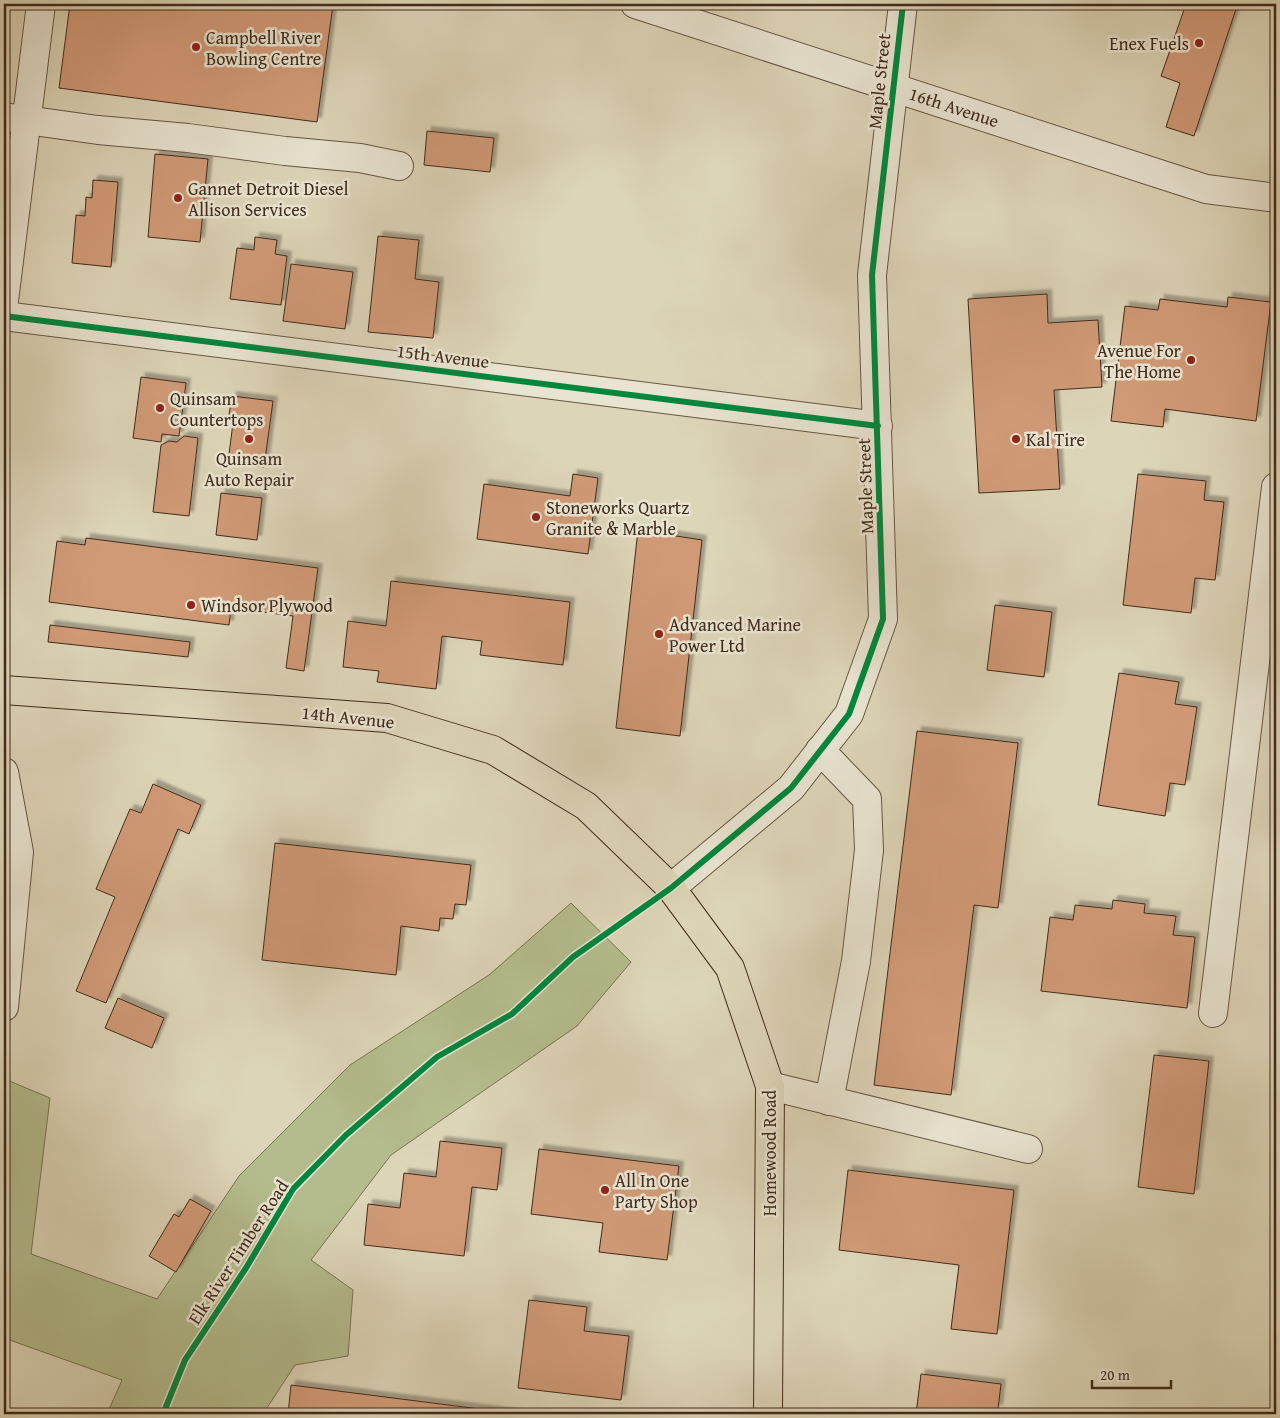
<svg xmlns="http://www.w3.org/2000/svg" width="1280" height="1418" font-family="'Gentium Book Plus',serif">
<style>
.green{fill:#b4bc8d;stroke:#7a7454}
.building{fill:#d19a77;stroke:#402b1b;filter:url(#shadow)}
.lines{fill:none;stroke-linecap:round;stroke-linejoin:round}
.minor-casing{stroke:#675642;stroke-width:30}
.major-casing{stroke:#402b1b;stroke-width:30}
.minor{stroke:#e9e4d1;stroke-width:28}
.major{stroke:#ddd5b8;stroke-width:28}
.cycleway-casing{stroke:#e9e4d1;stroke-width:9}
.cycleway{stroke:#00873e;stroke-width:6}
.poi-dot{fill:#8f2418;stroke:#e9e4d1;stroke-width:2}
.labels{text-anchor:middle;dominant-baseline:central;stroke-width:5;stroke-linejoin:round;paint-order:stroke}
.poi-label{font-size:18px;fill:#402b1b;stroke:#e9e4d1;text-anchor:start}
.street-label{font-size:18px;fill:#402b1b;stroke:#e9e4d1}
</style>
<defs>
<filter id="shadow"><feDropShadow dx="4.5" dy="-4.5" stdDeviation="1" flood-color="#0004"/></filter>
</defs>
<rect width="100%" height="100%" fill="#ddd5b8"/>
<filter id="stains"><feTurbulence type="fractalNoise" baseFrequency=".004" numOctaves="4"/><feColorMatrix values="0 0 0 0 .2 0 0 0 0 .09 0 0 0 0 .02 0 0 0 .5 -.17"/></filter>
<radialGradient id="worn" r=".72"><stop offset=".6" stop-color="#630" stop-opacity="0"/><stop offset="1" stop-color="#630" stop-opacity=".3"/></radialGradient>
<polygon class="green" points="571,903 631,962 577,1026 391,1155 311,1260 353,1290 348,1356 295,1365 263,1414 107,1414 122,1380 4,1338 4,1088 7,1080 50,1098 31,1254 157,1299 239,1176 350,1065 489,975"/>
<g class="building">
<polygon points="70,4 333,5 317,122 59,88"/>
<polygon points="1186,4 1221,4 1236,9 1194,136 1166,127 1180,83 1161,76"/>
<polygon points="427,131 494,138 490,172 424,165"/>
<polygon points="155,154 208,159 200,242 148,237"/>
<polygon points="93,180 118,182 111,267 72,263 76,215 85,216 86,197 92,198"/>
<polygon points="378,236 419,240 415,279 439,282 433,338 368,332"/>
<polygon points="255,237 277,240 275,254 287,256 281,305 230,299 237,248 254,250"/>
<polygon points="291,264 353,272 345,329 283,321"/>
<polygon points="1047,294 1048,323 1098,320 1102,387 1054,390 1060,489 979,493 968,299"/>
<polygon points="1228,297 1271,302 1256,421 1165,409 1163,427 1111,421 1125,306 1158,310 1160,299 1227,307"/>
<polygon points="141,377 186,383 179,436 162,434 161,442 133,438"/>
<polygon points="232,396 273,401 264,467 228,462 234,415 229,415"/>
<polygon points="184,436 198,438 189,516 153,512 161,445 169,441 177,442"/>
<polygon points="573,474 598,478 588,554 477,539 484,484 570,496"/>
<polygon points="1138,474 1206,481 1204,500 1224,502 1215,580 1195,578 1191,613 1123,605"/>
<polygon points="221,493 262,498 257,540 216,535"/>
<polygon points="638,530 702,540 680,736 616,728"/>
<polygon points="86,538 318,568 304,671 286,668 293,616 231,608 229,625 49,602 57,541 85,545"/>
<polygon points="391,581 570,602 563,665 480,655 482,641 442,636 436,689 377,682 379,671 343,667 348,621 386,626"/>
<polygon points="995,605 1052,612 1044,677 987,670"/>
<polygon points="50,625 190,642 188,657 48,642"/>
<polygon points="1119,673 1179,682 1175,704 1197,707 1185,785 1170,783 1165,816 1098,805"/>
<polygon points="917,731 1018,743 998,908 974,905 951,1095 874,1085"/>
<polygon points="153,784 201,805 189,834 178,829 106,1003 76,991 115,897 96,889 130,809 141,813"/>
<polygon points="275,843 471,865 466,905 455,904 453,919 440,918 439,931 401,926 396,975 262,960"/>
<polygon points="1113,900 1145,904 1144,913 1176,916 1173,935 1195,937 1187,1008 1041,991 1050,917 1073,920 1075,905 1112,909"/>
<polygon points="118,998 164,1018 152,1048 105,1028"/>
<polygon points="1154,1055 1209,1061 1194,1194 1138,1187"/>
<polygon points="440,1141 502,1148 497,1190 472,1187 464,1256 364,1245 368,1204 400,1208 404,1173 436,1177"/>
<polygon points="539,1149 679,1166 667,1260 599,1252 603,1223 531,1214"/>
<polygon points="848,1170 1014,1190 997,1334 951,1329 959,1265 839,1250"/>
<polygon points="190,1199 211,1211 176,1272 149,1256 174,1214 179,1217"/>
<polygon points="529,1300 587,1307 584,1331 629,1336 621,1400 518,1388"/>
<polygon points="921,1374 1001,1384 998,1409 988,1409 988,1414 916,1414"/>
<polygon points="291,1385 519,1414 288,1414"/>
</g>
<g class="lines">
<g class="minor-casing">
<g id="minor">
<polyline points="635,4 1206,189 1276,198"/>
<polyline points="4,117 98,130 188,138 285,151 360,158 399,166"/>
<polyline points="4,301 41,4"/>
<polyline points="4,316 878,426"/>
<polyline points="820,750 867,799 869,850 856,961 829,1101"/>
<polyline points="4,772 19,852 4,1007"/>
<polyline points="671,888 791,788 849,714 883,619 872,275 903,4"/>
<polyline points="1213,1013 1276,487"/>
<polyline points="770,1086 1028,1149"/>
</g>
</g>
<g class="major-casing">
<polyline id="major" points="4,690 387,718 493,750 586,806 671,888 730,968 770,1086 768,1414"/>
</g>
<use href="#minor" class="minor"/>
<use href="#major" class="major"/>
<g class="cycleway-casing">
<g id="cycleway">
<polyline points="4,316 878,426"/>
<polyline points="163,1414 185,1360 246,1268 293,1189 346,1135 437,1057 512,1014 573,957 671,888 791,788 849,714 883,619 872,275 903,4"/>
</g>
</g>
<use href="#cycleway" class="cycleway"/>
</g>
<g class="poi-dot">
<circle cx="1199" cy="43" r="5"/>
<circle cx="196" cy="47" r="5"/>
<circle cx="178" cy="198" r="5"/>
<circle cx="1191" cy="360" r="5"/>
<circle cx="160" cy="408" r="5"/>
<circle cx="249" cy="439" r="5"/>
<circle cx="1016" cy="439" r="5"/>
<circle cx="536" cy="517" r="5"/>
<circle cx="191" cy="605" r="5"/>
<circle cx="659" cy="634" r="5"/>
<circle cx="605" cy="1190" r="5"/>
</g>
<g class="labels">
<g class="poi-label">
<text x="206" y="37">Campbell River<tspan x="206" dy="21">Bowling Centre</tspan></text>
<text x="1189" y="43" text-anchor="end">Enex Fuels</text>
<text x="188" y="188">Gannet Detroit Diesel<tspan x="188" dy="21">Allison Services</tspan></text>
<text x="1181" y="350" text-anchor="end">Avenue For<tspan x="1181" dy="21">The Home</tspan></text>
<text x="170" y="398">Quinsam<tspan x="170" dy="21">Countertops</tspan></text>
<text x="1026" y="439">Kal Tire</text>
<text x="249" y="458" text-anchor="middle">Quinsam<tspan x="249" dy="21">Auto Repair</tspan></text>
<text x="546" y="507">Stoneworks Quartz<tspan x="546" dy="21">Granite &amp; Marble</tspan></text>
<text x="201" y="605">Windsor Plywood</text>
<text x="669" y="624">Advanced Marine<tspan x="669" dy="21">Power Ltd</tspan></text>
<text x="615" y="1180">All In One<tspan x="615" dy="21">Party Shop</tspan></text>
</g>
<g class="street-label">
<text transform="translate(879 81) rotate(-84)">Maple Street</text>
<text transform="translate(954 107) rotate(18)">16th Avenue</text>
<text transform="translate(443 356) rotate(7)">15th Avenue</text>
<text transform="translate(865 486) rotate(-92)">Maple Street</text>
<text transform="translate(348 717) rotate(6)">14th Avenue</text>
<text transform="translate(769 1153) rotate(-90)">Homewood Road</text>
<text transform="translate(238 1252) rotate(-57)">Elk River Timber Road</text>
</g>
</g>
<rect width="1280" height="1418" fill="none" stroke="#ddd5b8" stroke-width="20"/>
<rect x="5" y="5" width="1270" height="1408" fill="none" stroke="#402b1b" stroke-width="2.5"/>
<rect x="10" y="10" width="1260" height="1398" fill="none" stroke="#402b1b"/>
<path d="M1092 1380v8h79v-8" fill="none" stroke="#402b1b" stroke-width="2.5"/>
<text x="1100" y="1380" font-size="15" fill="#402b1b" stroke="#e9e4d1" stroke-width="4" paint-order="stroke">20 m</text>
<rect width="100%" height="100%" filter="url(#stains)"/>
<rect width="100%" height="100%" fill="url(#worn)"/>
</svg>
